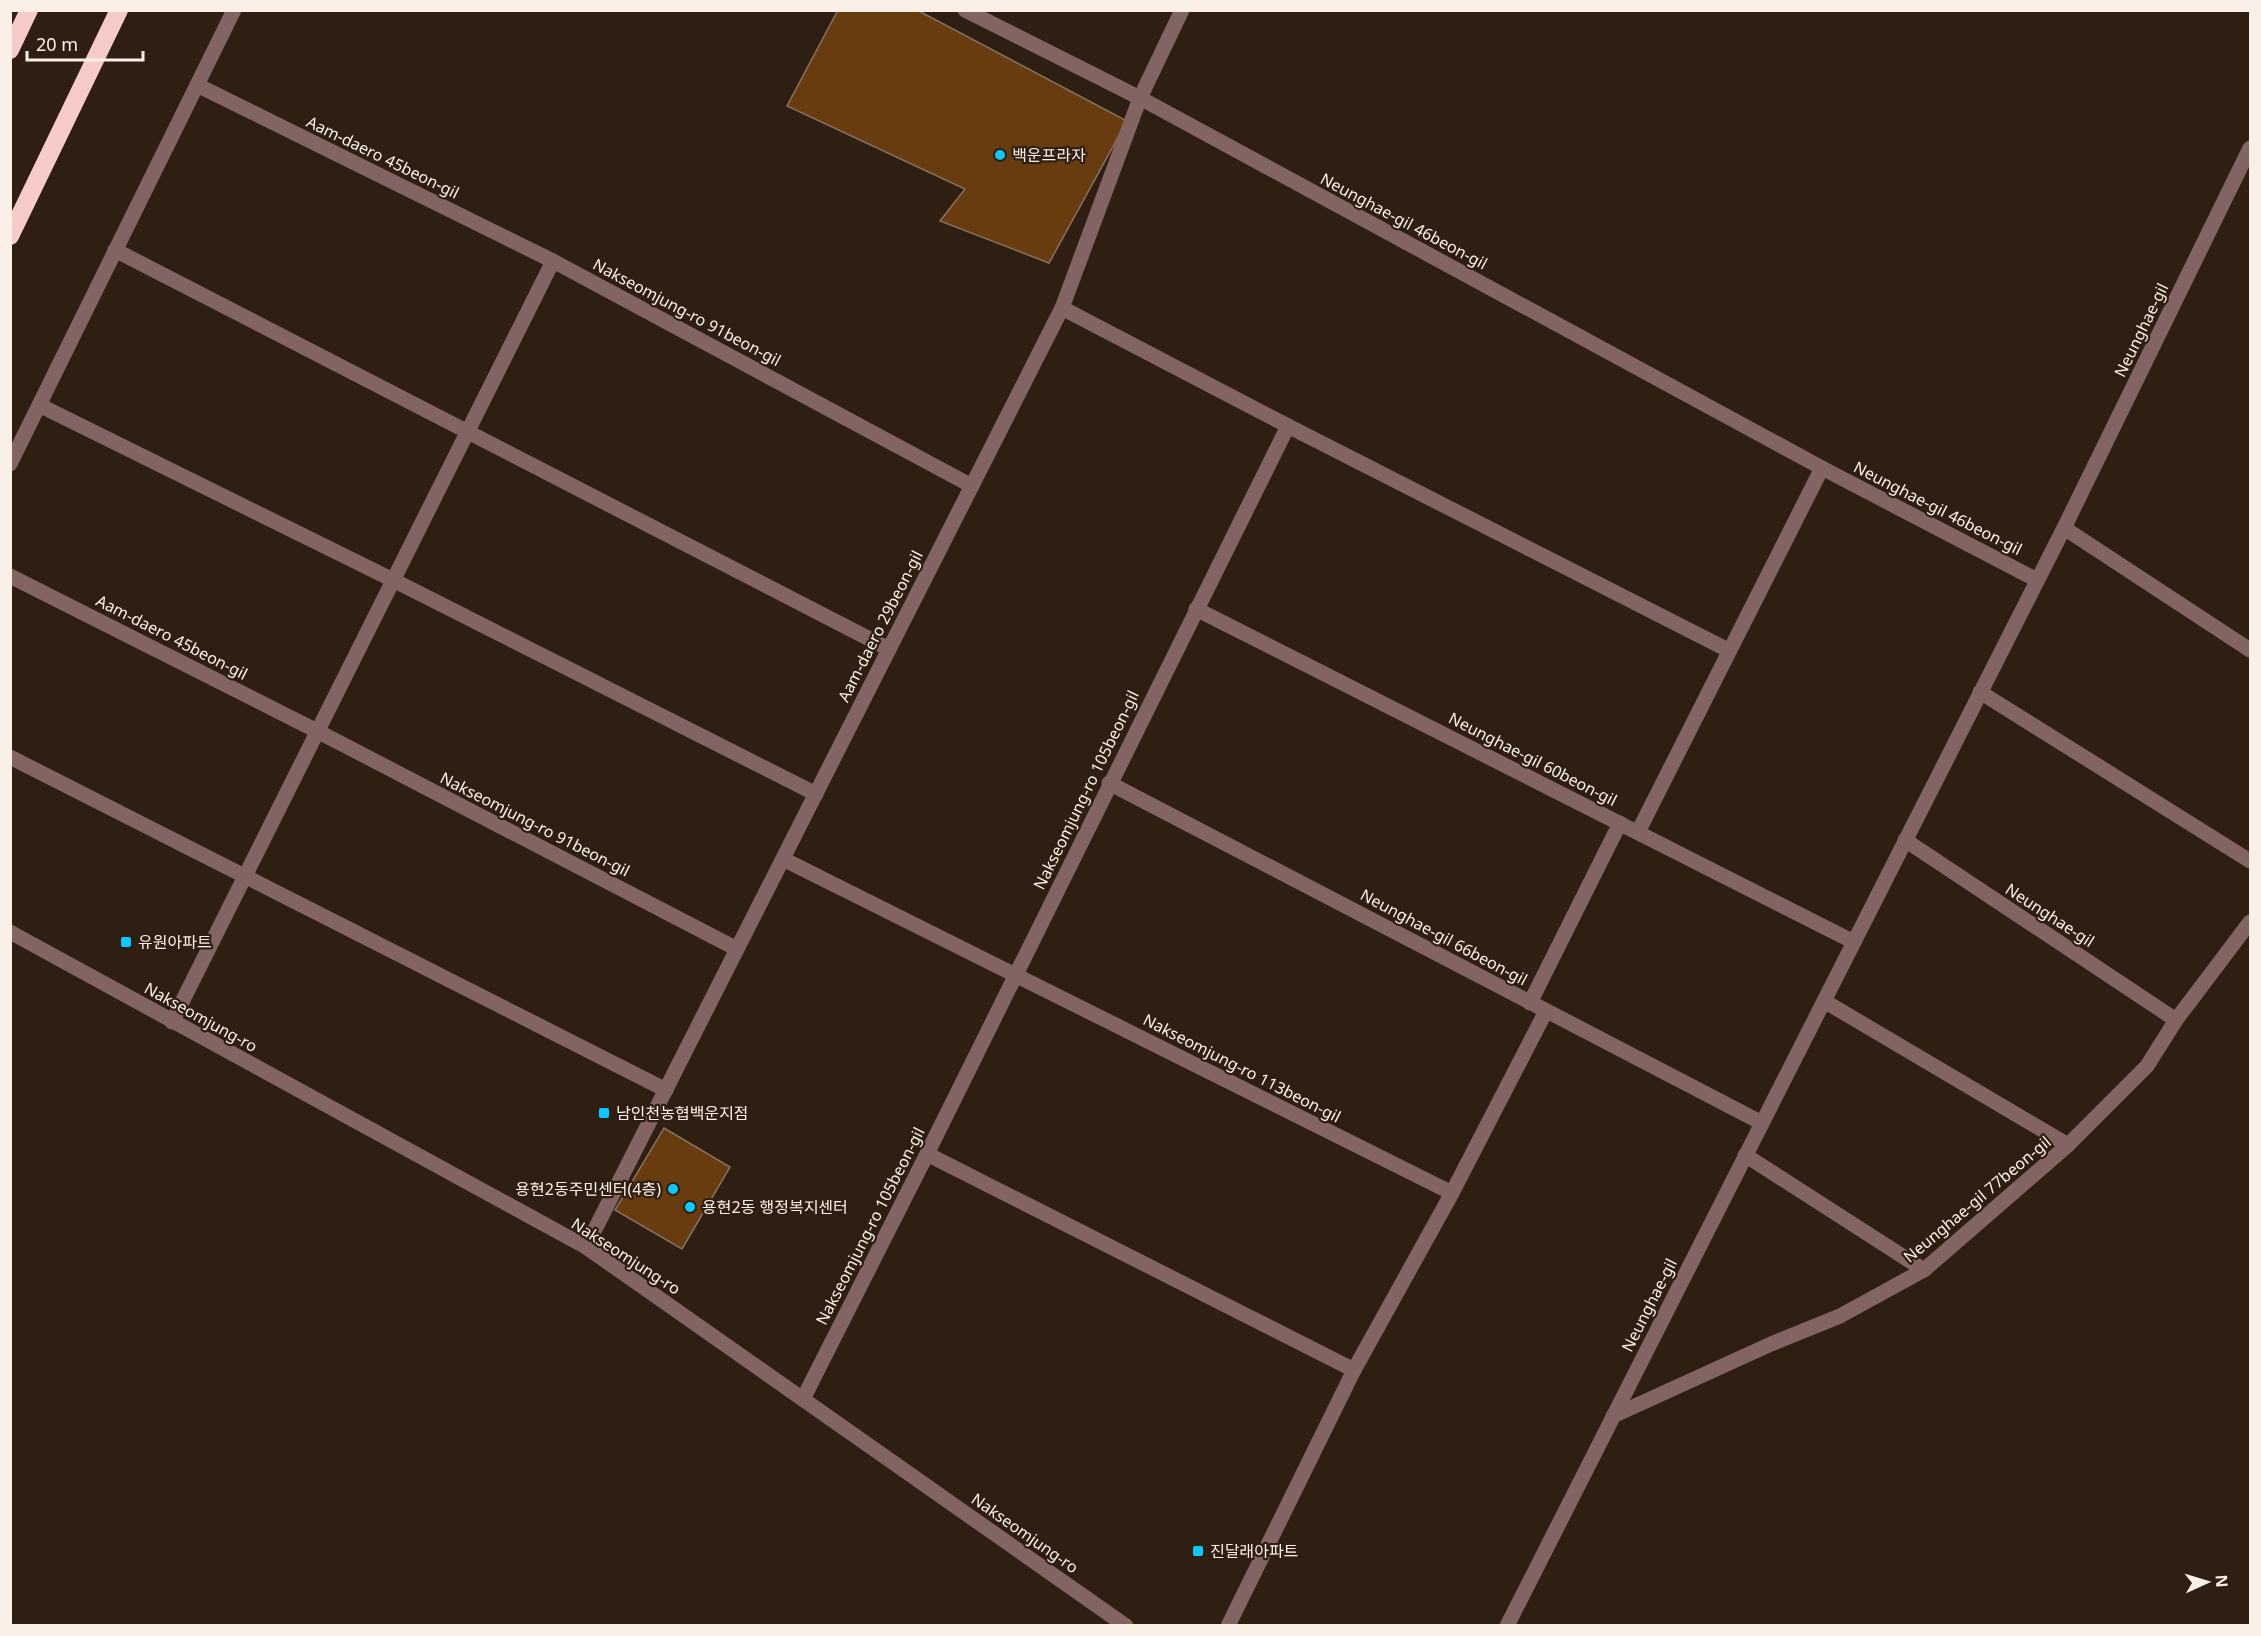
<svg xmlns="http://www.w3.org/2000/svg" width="2261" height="1636" font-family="'Noto Sans','Noto Sans KR',sans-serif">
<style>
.building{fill:#693c10;stroke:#857263;stroke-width:1.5}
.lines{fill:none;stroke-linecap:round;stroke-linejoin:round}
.minor{stroke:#826563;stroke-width:15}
.highway{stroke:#f7cbc7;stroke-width:18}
.poi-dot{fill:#0acafa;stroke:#2e1f12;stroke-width:2}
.labels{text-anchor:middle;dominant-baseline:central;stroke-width:4.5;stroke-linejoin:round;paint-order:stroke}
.poi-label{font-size:16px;fill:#fbf0e7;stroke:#2e1f12;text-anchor:start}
.street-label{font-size:16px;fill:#fbf0e7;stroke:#2e1f12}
</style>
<rect width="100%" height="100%" fill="#2e1f12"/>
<g class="building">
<polygon points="838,10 917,10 1127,121 1049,263 940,221 965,189 787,106"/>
<polygon points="664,1128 730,1167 682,1249 615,1210"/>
</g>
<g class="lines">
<g class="minor">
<polyline points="965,10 1140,98 1822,468 2037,580"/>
<polyline points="197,85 553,261 972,486"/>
<polyline points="115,250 889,649"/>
<polyline points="39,405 393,580 816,794"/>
<polyline points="1288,426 1728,650"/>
<polyline points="10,464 234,10"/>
<polyline points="2064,528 2250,650"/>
<polyline points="10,576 317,731 737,949"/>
<polyline points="1196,609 1854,942"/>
<polyline points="1980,692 2250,861"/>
<polyline points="10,757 666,1090"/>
<polyline points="1109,783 1762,1123"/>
<polyline points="1638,832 1822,468"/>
<polyline points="1905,840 2176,1020"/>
<polyline points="783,859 1452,1193"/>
<polyline points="10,932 586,1247 1126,1626"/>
<polyline points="1824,1001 2068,1145"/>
<polyline points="1530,1003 1620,823"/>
<polyline points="172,1022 553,261"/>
<polyline points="927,1154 1354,1370"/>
<polyline points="1745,1155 1924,1270"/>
<polyline points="586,1247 1062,308 1140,98 1182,10"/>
<polyline points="803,1399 927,1154 1288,426 1062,308"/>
<polyline points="1613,1416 1771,1344 1840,1316 1924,1270 2068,1145 2147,1066 2176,1020 2250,922"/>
<polyline points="1228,1626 1354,1370 1452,1193 1546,1011"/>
<polyline points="1507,1626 2064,528 2250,148"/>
</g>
<g class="highway">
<polyline points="10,50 29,10"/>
<polyline points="10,236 119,10"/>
</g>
</g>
<g class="poi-dot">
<circle cx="1000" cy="155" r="6"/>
<rect x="120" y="936" width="12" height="12" rx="3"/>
<rect x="598" y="1107" width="12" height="12" rx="3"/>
<circle cx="673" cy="1189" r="6"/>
<circle cx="690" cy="1207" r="6"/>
<rect x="1192" y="1545" width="12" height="12" rx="3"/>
</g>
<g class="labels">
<g class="poi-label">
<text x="1012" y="155">백운프라자</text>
<text x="138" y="942">유원아파트</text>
<text x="616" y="1113">남인천농협백운지점</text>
<text x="661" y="1189" text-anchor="end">용현2동주민센터(4층)</text>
<text x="702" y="1207">용현2동 행정복지센터</text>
<text x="1210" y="1551">진달래아파트</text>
</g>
<g class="street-label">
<text transform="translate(383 157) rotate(26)">Aam-daero 45beon-gil</text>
<text transform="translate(1404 221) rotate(28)">Neunghae-gil 46beon-gil</text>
<text transform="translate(687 312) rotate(28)">Nakseomjung-ro 91beon-gil</text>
<text transform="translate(2141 330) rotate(-64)">Neunghae-gil</text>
<text transform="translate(1938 508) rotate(27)">Neunghae-gil 46beon-gil</text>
<text transform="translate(880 626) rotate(-63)">Aam-daero 29beon-gil</text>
<text transform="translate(172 637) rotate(27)">Aam-daero 45beon-gil</text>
<text transform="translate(1533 759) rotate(27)">Neunghae-gil 60beon-gil</text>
<text transform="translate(1086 790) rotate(-64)">Nakseomjung-ro 105beon-gil</text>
<text transform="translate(535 824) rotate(27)">Nakseomjung-ro 91beon-gil</text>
<text transform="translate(2050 915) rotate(33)">Neunghae-gil</text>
<text transform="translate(1444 937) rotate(28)">Neunghae-gil 66beon-gil</text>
<text transform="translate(201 1017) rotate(29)">Nakseomjung-ro</text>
<text transform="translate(1242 1068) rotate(27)">Nakseomjung-ro 113beon-gil</text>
<text transform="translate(1977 1199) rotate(-40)">Neunghae-gil 77beon-gil</text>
<text transform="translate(870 1226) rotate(-63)">Nakseomjung-ro 105beon-gil</text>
<text transform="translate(626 1256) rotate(33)">Nakseomjung-ro</text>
<text transform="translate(1649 1305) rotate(-63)">Neunghae-gil</text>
<text transform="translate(1025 1533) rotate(35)">Nakseomjung-ro</text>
</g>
</g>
<rect width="2261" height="1636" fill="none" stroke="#fbf0e7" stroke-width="24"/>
<g transform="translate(2207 1582) rotate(86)" stroke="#2e1f12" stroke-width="4.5" paint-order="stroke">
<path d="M0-4.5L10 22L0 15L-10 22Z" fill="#fbf0e7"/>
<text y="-9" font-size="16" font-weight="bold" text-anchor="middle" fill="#fbf0e7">N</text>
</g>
<path d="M27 51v9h116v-9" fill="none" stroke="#fbf0e7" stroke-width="3"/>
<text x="36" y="51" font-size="18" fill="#fbf0e7" stroke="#2e1f12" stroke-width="4.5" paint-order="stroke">20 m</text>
</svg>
